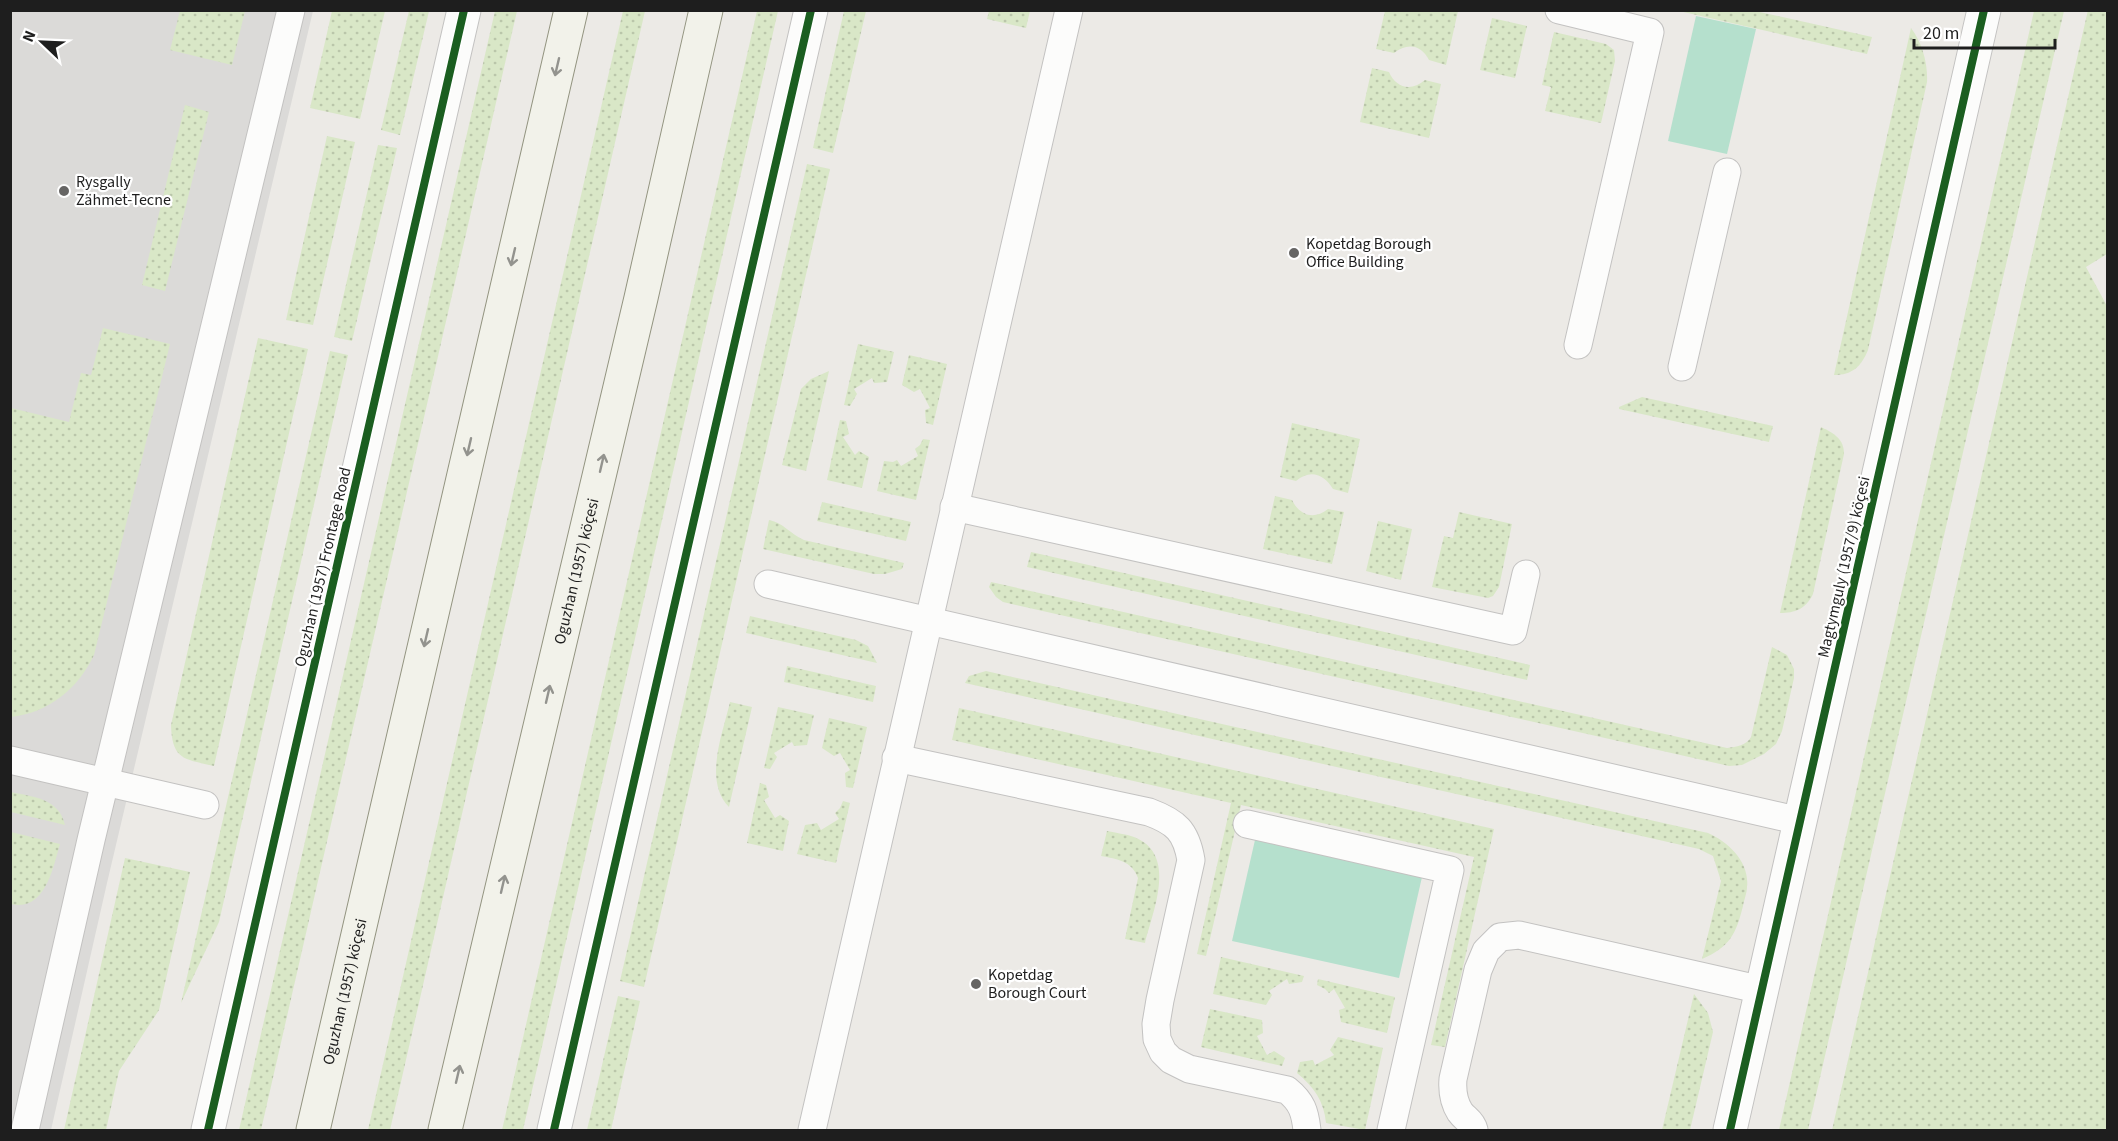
<svg xmlns="http://www.w3.org/2000/svg" width="2118" height="1141" font-family="'Source Sans 3',sans-serif">
<style>
.residential{fill:#dbdad8}
.grass{fill:url(#grass-dots)}
.pitch{fill:#b5e0cd}
.lines{fill:none;stroke-linecap:round;stroke-linejoin:round}
.service-casing{stroke:#c3c2c1;stroke-width:29}
.minor-casing{stroke:#c3c2c1;stroke-width:35}
.secondary-casing{stroke:#939480;stroke-width:35}
.service{stroke:#fcfcfb;stroke-width:27}
.minor{stroke:#fcfcfb;stroke-width:33}
.secondary{stroke:#f2f2ea;stroke-width:33}
.cycleway-casing{stroke:#fff;stroke-width:11}
.cycleway{stroke:#1b5e20;stroke-width:8}
.oneway{stroke:#93938e}
.poi-dot{fill:#666564;stroke:#fff;stroke-width:2}
.labels{text-anchor:middle;dominant-baseline:central;stroke-width:4.5;stroke-linejoin:round;paint-order:stroke}
.poi-label{font-size:16px;fill:#1e1e1e;stroke:#fff;text-anchor:start}
.street-label{font-size:16px;fill:#1e1e1e;stroke:#fff}
</style>
<defs>
<pattern id="grass-dots" width="8" height="8" patternUnits="userSpaceOnUse" patternTransform="scale(1.5)"><rect width="8" height="8" fill="#d9e7c7"/><path d="M2 2h.1M6 6h.1" fill="none" stroke="#bac6aa" stroke-width="1.8" stroke-linecap="round"/></pattern>
</defs>
<rect width="100%" height="100%" fill="#eceae6"/>
<polygon class="residential" points="10,11 313,11 107,883 51,1130 10,1130"/>
<g class="grass">
<polygon points="2088,10 2108,11 2107,254 2086,267 2108,308 2107,1130 1832,1130"/>
<polygon points="180,11 245,11 232,65 170,50"/>
<polygon points="332,11 385,11 360,119 310,108"/>
<polygon points="409,11 429,11 400,135 381,130"/>
<polygon points="495,11 517,11 261,1130 239,1130"/>
<polygon points="623,11 645,11 390,1130 368,1130"/>
<polygon points="757,11 778,11 523,1130 502,1130"/>
<polygon points="844,11 866,11 833,153 813,148"/>
<polygon points="989,11 989,10 1030,11 1026,28 987,19"/>
<path d="M1385,11H1458L1446,65L1429,60C1422,45 1407,42 1394,53L1376,49Z"/>
<polygon points="1679,11 1755,11 1872,37 1867,54"/>
<polygon points="2034,11 2064,11 1808,1130 1779,1130"/>
<polygon points="1492,18 1527,26 1515,78 1480,70"/>
<path d="M1911,28C1922,42 1928,64 1927,82L1868,350C1861,367 1852,375 1834,375Z"/>
<polygon points="1554,32 1606,44 1614,50 1615,61 1601,123 1545,111 1551,87 1542,85"/>
<path d="M1372,68L1389,72C1396,88 1411,92 1425,80L1441,84L1429,138L1360,122Z"/>
<polygon points="185,105 209,112 165,291 142,285"/>
<polygon points="327,136 355,142 313,325 286,320"/>
<polygon points="378,145 397,148 352,341 334,337"/>
<polygon points="807,164 830,169 644,987 620,981"/>
<path d="M103,328L170,344L94,655C78,689 48,713 11,717V408L69,422L81,373L91,375Z"/>
<path d="M258,338L308,349L214,766C184,759 172,760 171,725Z"/>
<polygon points="858,344 894,352 887,382 874,383 872,378 854,389 857,394 850,406 844,405"/>
<polygon points="330,351 348,355 219,922 181,1003"/>
<polygon points="909,355 947,364 933,425 926,423 925,410 930,408 920,389 914,392 902,385"/>
<polygon points="829,371 806,471 782,465 801,389 811,379"/>
<polygon points="1642,397 1773,426 1769,442 1619,409 1619,407"/>
<polygon points="840,420 846,421 849,434 843,437 855,455 859,451 869,457 862,488 827,480"/>
<path d="M1292,423L1360,439L1348,493L1333,489C1324,474 1310,469 1296,481L1280,477Z"/>
<path d="M1821,427C1834,433 1844,439 1844,454L1813,594C1806,609 1795,613 1780,613Z"/>
<polygon points="923,439 930,440 916,500 877,491 884,461 893,462 897,460 901,466 918,456 915,449 920,445"/>
<path d="M1275,496L1292,500C1300,516 1314,520 1328,509L1344,512L1332,564L1263,549Z"/>
<polygon points="822,502 911,522 906,541 817,521"/>
<polygon points="1459,512 1512,524 1499,587 1493,596 1488,598 1432,587 1444,536 1453,538"/>
<path d="M769,520C784,523 790,534 804,540L904,563L902,569L885,574H874L763,549Z"/>
<polygon points="1378,521 1412,529 1401,580 1366,571"/>
<polygon points="1031,552 1530,665 1527,680 1027,567"/>
<path d="M991,582L1727,748C1736,747 1747,745 1751,737L1772,647L1787,655L1794,669V678L1782,731L1776,744L1764,754L1742,765L1729,766L1003,602L996,597L989,587Z"/>
<polygon points="750,616 856,640 868,646 877,663 746,633"/>
<polygon points="787,666 876,686 873,702 784,682"/>
<path d="M986,671L1708,833C1729,842 1750,863 1747,887C1747,893 1744,900 1743,906C1736,934 1730,947 1702,959L1721,881L1713,856L1699,849L965,683L969,676Z"/>
<path d="M730,702L752,707L729,807C703,781 723,733 730,702Z"/>
<polygon points="778,707 814,715 807,745 794,746 792,742 774,753 777,757 770,769 764,768"/>
<polygon points="959,708 1494,829 1445,1047 1431,1045 1474,857 1241,805 1206,956 1197,954 1231,803 952,740"/>
<polygon points="829,718 867,727 853,788 846,787 845,773 850,770 840,753 834,756 822,748"/>
<polygon points="760,783 766,785 769,797 764,800 775,818 780,815 789,821 783,851 747,843"/>
<path d="M11,792C33,797 59,798 65,825L11,812Z"/>
<polygon points="843,801 850,803 836,863 797,854 805,825 817,823 821,830 839,819 835,813 840,808"/>
<path d="M1107,831C1116,833 1126,834 1134,837C1178,854 1153,911 1145,943L1125,939L1138,878C1132,861 1117,859 1101,856Z"/>
<path d="M11,832L60,844C53,868 45,912 11,904Z"/>
<polygon points="125,858 190,872 159,1010 119,1071 106,1130 64,1130"/>
<polygon points="1221,957 1304,976 1302,982 1289,984 1287,979 1269,991 1272,995 1266,1005 1213,994"/>
<polygon points="1318,979 1395,997 1387,1033 1341,1022 1339,1010 1345,1008 1334,989 1329,993 1325,989 1317,985"/>
<polygon points="1694,994 1708,1013 1713,1032 1690,1130 1662,1130"/>
<polygon points="618,996 640,1001 611,1130 587,1130"/>
<polygon points="1210,1009 1262,1020 1263,1033 1257,1036 1267,1055 1274,1051 1285,1058 1282,1066 1201,1047"/>
<path d="M1338,1037L1383,1048L1365,1130L1326,1123C1324,1101 1314,1087 1297,1073L1300,1062L1313,1060L1315,1065L1334,1055L1330,1050Z"/>
</g>
<g class="pitch">
<polygon points="1696,16 1756,29 1727,154 1668,141"/>
<polygon points="1255,840 1422,877 1399,978 1232,941"/>
</g>
<g class="lines">
<g class="service-casing">
<g id="service">
<polyline points="1559,10 1650,32 1578,345"/>
<polyline points="1682,367 1727,172"/>
<polyline points="954,507 1513,631 1526,574"/>
<polyline points="768,584 1800,821"/>
<path d="M896,758L1149,812C1176,822 1186,831 1191,860L1160,1000L1156,1024L1157,1039L1163,1052L1171,1060L1189,1069L1287,1090C1302,1102 1305,1112 1307,1130"/>
<polyline points="10,760 205,805"/>
<polyline points="1247,824 1450,870 1391,1130"/>
<polyline points="25,1130 91,840 291,10"/>
<polyline points="812,1130 1069,10"/>
<path d="M1474,1130C1472,1121 1465,1119 1460,1112C1453,1101 1452,1091 1453,1079L1478,970L1486,951L1500,937L1519,935L1762,990"/>
</g>
</g>
<g class="minor-casing">
<g id="minor">
<polyline points="208,1130 464,10"/>
<polyline points="554,1130 811,10"/>
<polyline points="1730,1130 1984,10"/>
</g>
</g>
<g class="secondary-casing">
<g id="secondary">
<path id="s1" d="M313,1130L571,10"/>
<path id="s2" d="M445,1130L641,298L706,10"/>
</g>
</g>
<use href="#service" class="service"/>
<use href="#minor" class="minor"/>
<use href="#secondary" class="secondary"/>
<g class="cycleway-casing">
<g id="cycleway">
<polyline points="208,1130 464,10"/>
<polyline points="554,1130 811,10"/>
<polyline points="1730,1130 1984,10"/>
</g>
</g>
<use href="#cycleway" class="cycleway"/>
</g>
<defs><path id="oneway-shaft" d="M-6 0H5M1.5-3L5.5 0L1.5 3" fill="none" stroke-width="1.6" stroke-linecap="round" stroke-linejoin="round" transform="scale(1.5)"/></defs>
<g class="oneway">
<use href="#oneway-shaft" transform="translate(557 67) rotate(103)"/>
<use href="#oneway-shaft" transform="translate(513 257) rotate(103)"/>
<use href="#oneway-shaft" transform="translate(469 447) rotate(103)"/>
<use href="#oneway-shaft" transform="translate(602 463) rotate(-77)"/>
<use href="#oneway-shaft" transform="translate(426 638) rotate(103)"/>
<use href="#oneway-shaft" transform="translate(548 694) rotate(-77)"/>
<use href="#oneway-shaft" transform="translate(503 884) rotate(-77)"/>
<use href="#oneway-shaft" transform="translate(458 1074) rotate(-77)"/>
</g>
<g class="poi-dot">
<circle cx="64" cy="191" r="6"/>
<circle cx="1294" cy="253" r="6"/>
<circle cx="976" cy="984" r="6"/>
</g>
<g class="labels">
<g class="poi-label">
<text x="76" y="182">Rysgally<tspan x="76" dy="18">Zähmet-Tecne</tspan></text>
<text x="1306" y="244">Kopetdag Borough<tspan x="1306" dy="18">Office Building</tspan></text>
<text x="988" y="975">Kopetdag<tspan x="988" dy="18">Borough Court</tspan></text>
</g>
<g class="street-label">
<text transform="translate(323 567) rotate(-77)">Oguzhan (1957) Frontage Road</text>
<text transform="translate(1844 567) rotate(-77)">Magtymguly (1957/9) köçesi</text>
<text stroke="none"><textPath href="#s2" startOffset="574">Oguzhan (1957) köçesi</textPath></text>
<text stroke="none"><textPath href="#s1" startOffset="142">Oguzhan (1957) köçesi</textPath></text>
</g>
</g>
<rect width="2118" height="1141" fill="none" stroke="#1e1e1e" stroke-width="24"/>
<g transform="translate(42 42) rotate(293)" stroke="#ffffff" stroke-width="4.5" paint-order="stroke">
<path d="M0-4.5L10 22L0 15L-10 22Z" fill="#1e1e1e"/>
<text y="-9" font-size="16" font-weight="bold" text-anchor="middle" fill="#1e1e1e">N</text>
</g>
<path d="M1914 39v9h141v-9" fill="none" stroke="#1e1e1e" stroke-width="3"/>
<text x="1923" y="39" font-size="18" fill="#1e1e1e" stroke="#ffffff" stroke-width="4.5" paint-order="stroke">20 m</text>
</svg>
